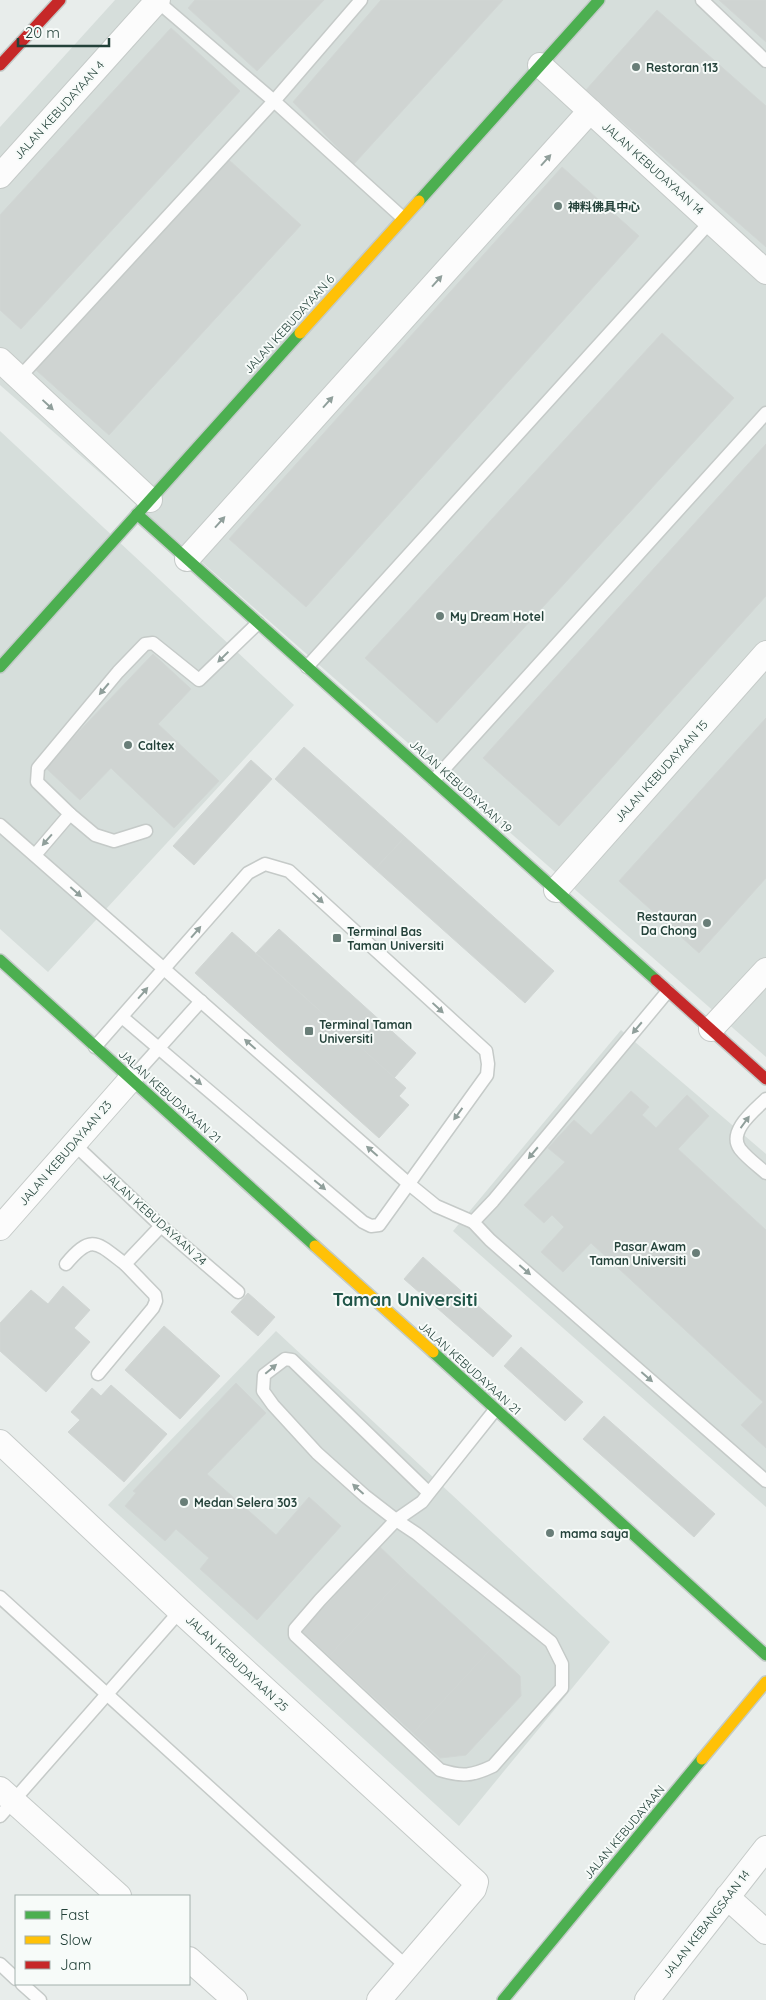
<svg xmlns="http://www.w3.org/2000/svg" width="766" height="2000" font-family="Quicksand,'Noto Sans SC',sans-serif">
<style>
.built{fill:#d6dedb}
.building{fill:#cfd4d2;stroke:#d1d6d4}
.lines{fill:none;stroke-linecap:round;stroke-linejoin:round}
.lane-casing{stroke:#c5cac8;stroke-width:15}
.street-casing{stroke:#c5cac8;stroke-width:26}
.fast-casing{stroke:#c3cbc8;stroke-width:14}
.slow-casing{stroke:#c3cbc8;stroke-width:14}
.jam-casing{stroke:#c3cbc8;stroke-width:14}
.lane{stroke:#fcfcfc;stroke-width:12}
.street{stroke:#fcfcfc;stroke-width:24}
.fast{stroke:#4caf50;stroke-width:11}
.slow{stroke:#ffc107;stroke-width:11}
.jam{stroke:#c62828;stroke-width:11}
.oneway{fill:#909f9b}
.poi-dot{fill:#697e78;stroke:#f7fbf9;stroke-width:2}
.labels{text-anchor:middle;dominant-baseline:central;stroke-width:4;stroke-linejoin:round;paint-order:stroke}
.poi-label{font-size:12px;font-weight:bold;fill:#24423a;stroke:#f7fbf9;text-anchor:start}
.street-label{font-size:12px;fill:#24423a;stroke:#f7fbf9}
.district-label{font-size:18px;font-weight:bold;fill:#1f5548;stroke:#f7fbf9}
</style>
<rect width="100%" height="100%" fill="#e8edeb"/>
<g class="built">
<polygon points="115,0 766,0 766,1057 0,385 0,127"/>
<polygon points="0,431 294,705 48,972 0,929"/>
<polygon points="621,1030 766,1154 766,1507 453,1231"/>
<polygon points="276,1331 610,1642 459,1826 108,1505"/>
</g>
<g class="building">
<polygon points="195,0 324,0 257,71 188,8"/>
<polygon points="381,0 503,0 354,164 293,102"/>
<polygon points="719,0 766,0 766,42"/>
<polygon points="657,10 766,106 766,247 586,90"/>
<polygon points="171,28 240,91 21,329 0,310 0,215"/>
<polygon points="229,160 301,225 109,435 36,370"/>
<polygon points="562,167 639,236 306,607 229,539"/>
<polygon points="662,333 734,398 437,723 365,658"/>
<polygon points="766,444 766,596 559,826 483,758"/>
<polygon points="153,654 191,689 158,724 219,781 174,828 111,768 80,800 45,767"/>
<polygon points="766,718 766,878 699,953 619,881"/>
<polygon points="304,747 405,837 375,869 275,779"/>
<polygon points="251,760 272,779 194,865 173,846"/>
<polygon points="405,837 554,971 525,1003 375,869"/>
<polygon points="279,929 416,1053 394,1078 256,953"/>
<polygon points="232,932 406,1088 399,1096 409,1105 379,1138 195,973"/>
<polygon points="631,1091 649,1107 642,1115 656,1128 687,1095 709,1116 678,1149 766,1230 766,1448 741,1425 763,1402 591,1243 563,1272 541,1252 564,1227 552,1215 544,1223 524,1205 565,1162 548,1148 574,1120 591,1135"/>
<polygon points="423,1257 512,1336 493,1357 404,1279"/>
<polygon points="63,1286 90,1310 74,1328 90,1342 46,1392 0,1351 0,1323 31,1290 48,1304"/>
<polygon points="248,1293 275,1317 258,1336 231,1312"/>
<polygon points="164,1326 220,1376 180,1419 125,1370"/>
<polygon points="521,1347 583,1402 565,1421 504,1366"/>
<polygon points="236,1383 266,1413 207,1474 276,1535 309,1497 341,1526 257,1620 200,1569 209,1558 176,1529 165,1541 125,1506 136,1493 133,1491"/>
<polygon points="111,1385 167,1434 124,1482 68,1432 80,1420 71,1412 92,1388 101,1396"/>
<polygon points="604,1416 715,1514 694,1537 583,1439"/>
<polygon points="380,1547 407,1573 329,1656 302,1631"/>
<polygon points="407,1573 491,1649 413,1733 329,1656"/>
<polygon points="491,1649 520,1676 521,1696 466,1755 440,1758 413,1733"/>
</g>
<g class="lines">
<g class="lane-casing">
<g id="lane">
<polyline points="702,0 766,61"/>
<polyline points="157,1 274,101 403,218"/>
<polyline points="19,378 274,101 361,0"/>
<polyline points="307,667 711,221"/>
<polyline points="434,780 766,413"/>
<polyline points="70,814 95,835 114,841 146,831"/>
<polyline points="0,825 409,1184 436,1206 473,1222"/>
<polyline points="35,855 70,814 37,782 38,768 118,672 145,644 153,643 199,680 258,623"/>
<polyline points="668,991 493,1201 473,1222 490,1240 766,1481"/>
<polyline points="95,1047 248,873 265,864 289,871 486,1051 488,1064 487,1075 379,1225 371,1226 363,1222 122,1017"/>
<polyline points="131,1079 201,1001"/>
<path d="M766,1099C755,1110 727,1131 740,1149C747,1158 758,1166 766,1173"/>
<polyline points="73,1143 161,1226 238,1292"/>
<path d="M66,1264C92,1233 97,1243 125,1264"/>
<polyline points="98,1374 153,1308 156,1301 155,1295 125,1264 161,1226"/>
<path d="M429,1493L292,1360L285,1359L264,1375L263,1391L273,1405L317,1453L365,1496L396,1520L320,1600L295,1629V1635L440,1770C462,1777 472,1776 493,1766L562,1688V1664L551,1642L417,1534L396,1520L422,1502L429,1493L495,1410"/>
<polyline points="0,1597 407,1967"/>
<polyline points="0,1816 180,1611"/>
<polyline points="0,1964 16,1979"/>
<polyline points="22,1984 40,2000"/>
</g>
</g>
<g class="street-casing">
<g id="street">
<polyline points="540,65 766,272"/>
<polyline points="0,176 158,0"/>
<polyline points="0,360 150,500"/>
<polyline points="187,559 590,111"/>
<polyline points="556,890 766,653"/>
<polyline points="711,1029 766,970"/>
<polyline points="0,1228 131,1079"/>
<polyline points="0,1442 180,1611 476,1882 474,1889 379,2000"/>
<polyline points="0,1789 119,1896"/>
<polyline points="727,1897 766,1932"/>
<polyline points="189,1959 235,2000"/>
<polyline points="647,2000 766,1848"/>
</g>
</g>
<g class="fast-casing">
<g id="fast">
<polyline points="419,201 599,0"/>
<polyline points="137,514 656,980"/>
<polyline points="0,667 300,333"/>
<polyline points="0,960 315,1246"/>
<polyline points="433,1352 766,1655"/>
<polyline points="503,2000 702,1759"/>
</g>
</g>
<g class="slow-casing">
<g id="slow">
<polyline points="300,333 419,201"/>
<polyline points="315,1246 433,1352"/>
<polyline points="702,1759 766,1682"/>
</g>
</g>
<g class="jam-casing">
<g id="jam">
<polyline points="0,65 60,0"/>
<polyline points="656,980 766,1079"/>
</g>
</g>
<use href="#lane" class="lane"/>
<use href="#street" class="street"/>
<use href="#fast" class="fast"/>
<use href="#slow" class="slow"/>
<use href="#jam" class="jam"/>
</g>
<defs><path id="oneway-solid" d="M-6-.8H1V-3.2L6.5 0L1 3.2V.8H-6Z" transform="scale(1.25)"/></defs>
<g class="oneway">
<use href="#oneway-solid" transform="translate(546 160) rotate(-48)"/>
<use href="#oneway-solid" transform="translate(437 281) rotate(-48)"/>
<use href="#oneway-solid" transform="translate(328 402) rotate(-48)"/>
<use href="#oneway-solid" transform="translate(48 405) rotate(43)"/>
<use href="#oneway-solid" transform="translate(220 522) rotate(-48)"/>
<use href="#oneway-solid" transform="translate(223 657) rotate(136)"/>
<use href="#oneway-solid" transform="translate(104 689) rotate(130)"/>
<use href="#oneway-solid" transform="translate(47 840) rotate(131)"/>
<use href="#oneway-solid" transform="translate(76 892) rotate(41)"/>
<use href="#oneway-solid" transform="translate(318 898) rotate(43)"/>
<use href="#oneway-solid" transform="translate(196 932) rotate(-49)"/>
<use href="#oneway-solid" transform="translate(143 993) rotate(-49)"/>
<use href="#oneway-solid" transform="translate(438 1008) rotate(43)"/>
<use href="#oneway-solid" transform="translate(637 1028) rotate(130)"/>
<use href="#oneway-solid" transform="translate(250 1044) rotate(-139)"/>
<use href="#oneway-solid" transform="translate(196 1080) rotate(40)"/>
<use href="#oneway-solid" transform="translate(458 1114) rotate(126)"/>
<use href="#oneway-solid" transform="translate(745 1122) rotate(-54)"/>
<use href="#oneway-solid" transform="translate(372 1151) rotate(-139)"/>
<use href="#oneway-solid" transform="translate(533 1153) rotate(130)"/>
<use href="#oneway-solid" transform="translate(320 1185) rotate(40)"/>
<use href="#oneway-solid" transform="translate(525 1270) rotate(41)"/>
<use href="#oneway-solid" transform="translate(271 1369) rotate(-40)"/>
<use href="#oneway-solid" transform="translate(647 1377) rotate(41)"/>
<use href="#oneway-solid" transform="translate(358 1489) rotate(-138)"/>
</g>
<g class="poi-dot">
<circle cx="636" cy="67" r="5"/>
<circle cx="558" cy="206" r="5"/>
<circle cx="440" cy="616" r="5"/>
<circle cx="128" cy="745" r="5"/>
<circle cx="707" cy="923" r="5"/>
<rect x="332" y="933" width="10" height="10" rx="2.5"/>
<rect x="304" y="1026" width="10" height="10" rx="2.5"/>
<circle cx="696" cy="1253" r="5"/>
<circle cx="184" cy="1502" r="5"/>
<circle cx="550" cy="1533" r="5"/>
</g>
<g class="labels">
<g class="poi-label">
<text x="646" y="67">Restoran 113</text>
<text x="568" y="206">神料佛具中心</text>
<text x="450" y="616">My Dream Hotel</text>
<text x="138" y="745">Caltex</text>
<text x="697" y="916" text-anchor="end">Restauran<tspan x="697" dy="14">Da Chong</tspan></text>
<text x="347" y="931">Terminal Bas<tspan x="347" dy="14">Taman Universiti</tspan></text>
<text x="319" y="1024">Terminal Taman<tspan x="319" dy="14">Universiti</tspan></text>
<text x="686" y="1246" text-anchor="end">Pasar Awam<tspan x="686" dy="14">Taman Universiti</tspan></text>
<text x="194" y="1502">Medan Selera 303</text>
<text x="560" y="1533">mama saya</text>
</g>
<g class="street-label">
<text transform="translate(59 110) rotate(-48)">JALAN KEBUDAYAAN 4</text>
<text transform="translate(653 168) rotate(42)">JALAN KEBUDAYAAN 14</text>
<text transform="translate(289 324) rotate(-48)">JALAN KEBUDAYAAN 6</text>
<text transform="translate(661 771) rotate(-48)">JALAN KEBUDAYAAN 15</text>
<text transform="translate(461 786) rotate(42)">JALAN KEBUDAYAAN 19</text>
<text transform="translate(170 1096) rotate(42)">JALAN KEBUDAYAAN 21</text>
<text transform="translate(65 1153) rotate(-49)">JALAN KEBUDAYAAN 23</text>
<text transform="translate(155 1218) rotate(42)">JALAN KEBUDAYAAN 24</text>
<text transform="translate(470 1368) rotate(42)">JALAN KEBUDAYAAN 21</text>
<text transform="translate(237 1663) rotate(43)">JALAN KEBUDAYAAN 25</text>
<text transform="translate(624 1832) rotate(-50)">JALAN KEBUDAYAAN</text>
<text transform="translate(706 1924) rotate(-52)">JALAN KEBANGSAAN 14</text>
</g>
<g class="district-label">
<text x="405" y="1299">Taman Universiti</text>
</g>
</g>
<rect x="15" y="1895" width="175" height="90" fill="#f7fbf9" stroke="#a3b1ad"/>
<rect x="25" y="1911" width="25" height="8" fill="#4caf50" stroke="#a3b1ad"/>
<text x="60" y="1920" font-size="15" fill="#24423a">Fast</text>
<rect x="25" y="1936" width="25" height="8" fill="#ffc107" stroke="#a3b1ad"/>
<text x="60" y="1945" font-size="15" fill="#24423a">Slow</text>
<rect x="25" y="1961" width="25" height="8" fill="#c62828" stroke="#a3b1ad"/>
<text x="60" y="1970" font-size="15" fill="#24423a">Jam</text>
<path d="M18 38v8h91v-8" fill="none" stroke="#24423a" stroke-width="2.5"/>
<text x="25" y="38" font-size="15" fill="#24423a" stroke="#f7fbf9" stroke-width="4" paint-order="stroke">20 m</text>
</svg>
